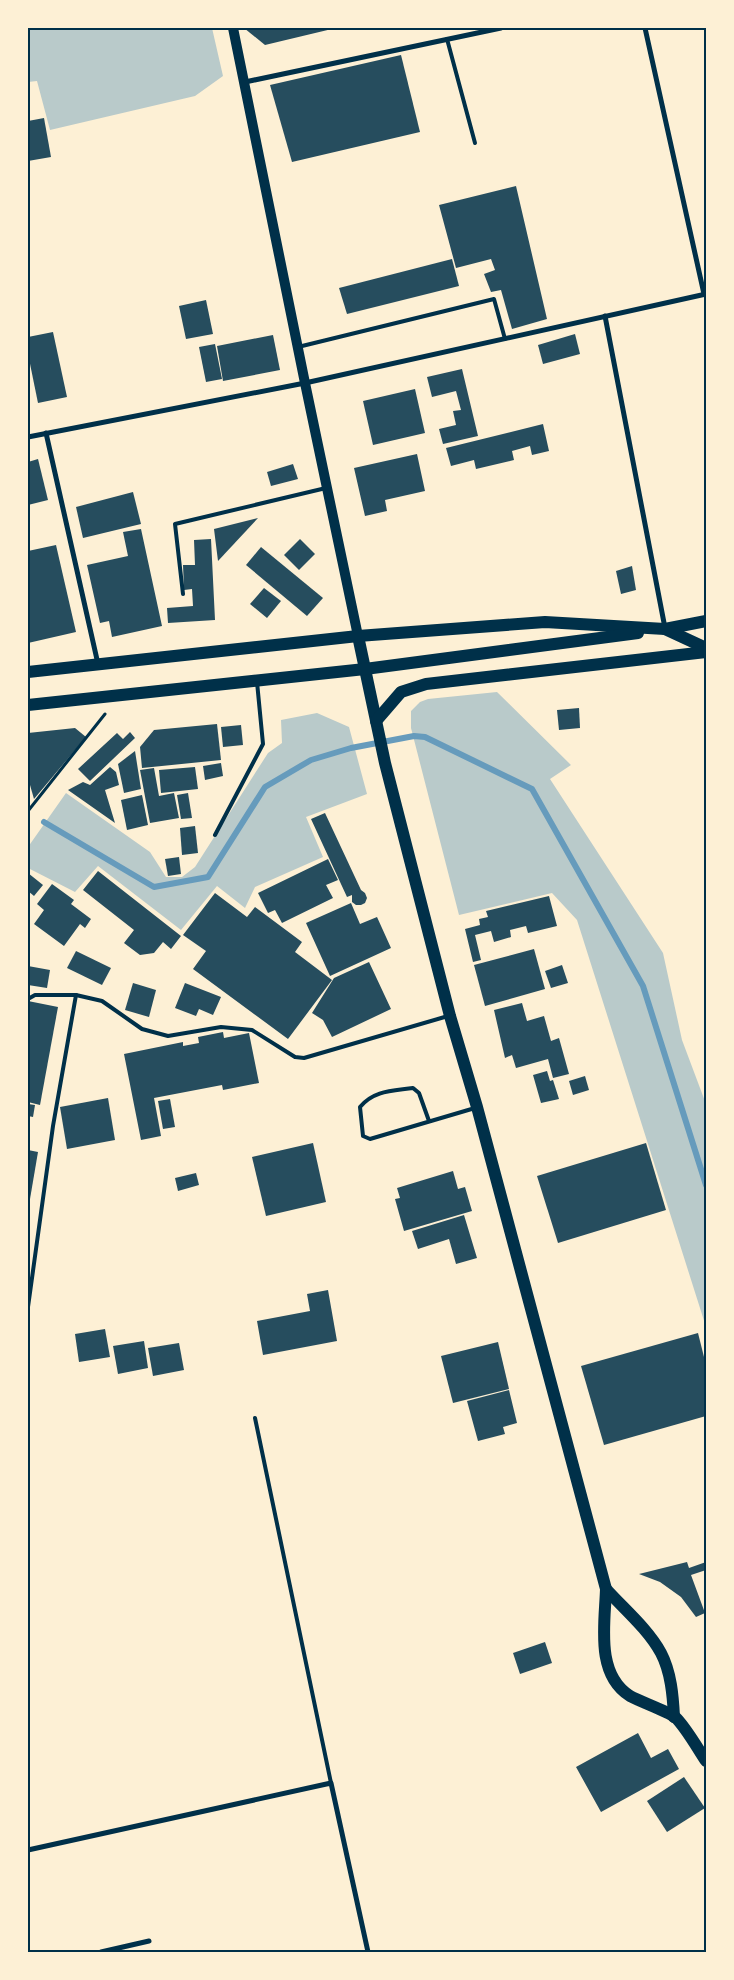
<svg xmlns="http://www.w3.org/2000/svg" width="734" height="1980" font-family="Raleway,sans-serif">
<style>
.green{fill:#b9caca}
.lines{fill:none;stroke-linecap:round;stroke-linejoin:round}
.stream{stroke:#669bbc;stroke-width:6}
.building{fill:#264d5e}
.path{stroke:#003049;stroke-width:3}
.service{stroke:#003049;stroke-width:4}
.minor{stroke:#003049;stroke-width:5}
.secondary{stroke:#003049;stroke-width:10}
.primary{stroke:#003049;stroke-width:12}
.neatline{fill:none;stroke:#003049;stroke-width:2}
</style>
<rect width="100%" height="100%" fill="#fdf0d5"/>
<g class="green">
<polygon points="28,28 212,28 223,76 195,96 50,130 37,81 28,82"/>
<polygon points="497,692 571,765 550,779 663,953 682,1040 706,1104 706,1327 577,920 552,893 459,915 411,728 411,711 420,702 428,699"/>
<polygon points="317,713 349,727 367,794 306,817 323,857 255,887 245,908 217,886 181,930 98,866 75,892 28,868 28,847 66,793 150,852 166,877 182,877 195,867 268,753 282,743 281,720"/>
</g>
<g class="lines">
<polyline class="stream" points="44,822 154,887 208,877 265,787 311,760 351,748 414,736 425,737 532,789 643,986 706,1185"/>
</g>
<g class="building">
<polygon points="244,28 336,28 265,45"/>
<polygon points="401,55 420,132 292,162 270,85"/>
<polygon points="44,118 51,157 28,161 28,121"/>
<polygon points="516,186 547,319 512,329 501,290 491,292 484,274 495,270 491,259 456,268 439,205"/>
<polygon points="452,259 459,286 347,314 339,288"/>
<polygon points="206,300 213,334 186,339 179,306"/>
<polygon points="53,332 67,397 38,403 28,354 28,337"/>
<polygon points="575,334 580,354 543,364 538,345"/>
<polygon points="273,335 280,370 223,381 217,346"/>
<polygon points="215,344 222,379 206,382 199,347"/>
<polygon points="462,369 478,436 443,444 439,429 456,425 453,411 461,410 456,391 432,397 427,377"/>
<polygon points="415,389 425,433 373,445 363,401"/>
<polygon points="543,424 549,451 532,455 530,446 512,451 514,460 476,469 474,460 451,466 446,448"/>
<polygon points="417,454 425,491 385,500 387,511 365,516 354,468"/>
<polygon points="38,459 48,500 28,505 28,462"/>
<polygon points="293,464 298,479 271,486 267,472"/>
<polygon points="133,492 141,524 83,538 76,507"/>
<polygon points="258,518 218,561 214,529"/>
<polygon points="141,529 162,626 112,637 109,621 100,623 87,565 128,556 123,532"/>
<polygon points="211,539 215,620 168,623 167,608 193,606 192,589 184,590 183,565 195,565 194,540"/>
<polygon points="300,539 315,554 299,570 284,555"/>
<polygon points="56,545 76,632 28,643 28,551"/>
<polygon points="261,547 323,598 307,616 246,565"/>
<polygon points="632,566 636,590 621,594 616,571"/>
<polygon points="264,588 281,601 267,618 250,604"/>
<polygon points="579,708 580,728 559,730 557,710"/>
<polygon points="217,724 221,760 142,768 140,747 154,730"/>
<polygon points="241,725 243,745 223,747 221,727"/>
<polygon points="75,728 86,737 34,799 28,778 28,733"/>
<polygon points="130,732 135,738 90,781 78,769 117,733 123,739"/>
<polygon points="135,751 141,789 124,793 118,764"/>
<polygon points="221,763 223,776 205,780 203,766"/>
<polygon points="110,767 116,772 119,785 105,790 115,823 68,790 83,782 90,785"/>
<polygon points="195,767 198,789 161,793 159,770"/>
<polygon points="154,768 159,796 174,793 179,818 150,823 140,770"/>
<polygon points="188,793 192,818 181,819 177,795"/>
<polygon points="142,795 148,825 127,830 121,800"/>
<polygon points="325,813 361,890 365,893 367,898 365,903 361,905 356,905 352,902 352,895 347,897 311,819"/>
<polygon points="195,826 198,853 182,855 180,828"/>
<polygon points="179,857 181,874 168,876 165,859"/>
<polygon points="328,859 338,880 326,885 333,898 282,923 275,910 268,913 258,893"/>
<polygon points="98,871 181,936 171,949 163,942 154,953 140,955 124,943 134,930 83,890"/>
<polygon points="28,873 43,885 34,896 28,891"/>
<polygon points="52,884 74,900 71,904 91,919 85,928 80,924 64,946 34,924 44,910 37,904"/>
<polygon points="215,893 247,917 255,907 302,942 295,952 332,980 288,1039 193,969 206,951 183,935"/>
<polygon points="549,896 557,926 528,933 526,926 510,930 511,937 494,942 491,931 475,935 481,960 473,962 465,929 480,925 479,919 488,917 486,911"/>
<polygon points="351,903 360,924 377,917 391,948 330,976 306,923"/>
<polygon points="534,949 545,989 485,1006 474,965"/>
<polygon points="76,951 111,968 102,985 67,968"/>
<polygon points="369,962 391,1009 332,1037 323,1020 312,1013 334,978"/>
<polygon points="562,965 568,983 551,988 545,971"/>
<polygon points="28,966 50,970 47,988 28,985"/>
<polygon points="133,983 156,990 149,1017 125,1010"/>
<polygon points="185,983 221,997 213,1015 199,1009 196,1016 175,1008"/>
<polygon points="28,1001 58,1007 40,1105 28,1102"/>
<polygon points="522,1003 527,1021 544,1016 551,1041 559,1038 569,1074 553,1078 548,1059 516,1068 512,1055 505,1058 494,1010"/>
<polygon points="223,1032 224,1038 249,1033 259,1083 223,1090 222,1085 154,1098 161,1136 141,1140 124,1054 183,1042 183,1046 199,1043 198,1037"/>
<polygon points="547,1071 550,1081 553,1080 559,1099 541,1103 533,1075"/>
<polygon points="585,1076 589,1090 573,1095 569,1081"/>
<polygon points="108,1098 115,1140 67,1149 60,1107"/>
<polygon points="170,1099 175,1127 163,1129 158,1101"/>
<polygon points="28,1104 35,1105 33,1117 28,1116"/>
<polygon points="313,1143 326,1202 266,1216 252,1157"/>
<polygon points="646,1143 666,1210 558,1243 537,1176"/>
<polygon points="28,1150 38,1152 30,1199 28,1199"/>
<polygon points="453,1171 458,1189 465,1187 472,1211 404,1231 395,1199 400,1198 397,1188"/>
<polygon points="196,1173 199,1185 178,1191 175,1178"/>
<polygon points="464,1215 477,1258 456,1264 449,1239 418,1249 412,1231"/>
<polygon points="328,1290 337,1341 263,1355 257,1321 310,1311 307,1294"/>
<polygon points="105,1329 110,1357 79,1362 75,1334"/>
<polygon points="698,1333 706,1365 706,1416 604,1445 581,1366"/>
<polygon points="144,1341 148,1368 118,1374 113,1346"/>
<polygon points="498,1342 509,1389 453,1403 441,1356"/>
<polygon points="179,1343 184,1370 153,1376 148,1348"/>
<polygon points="509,1390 517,1423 503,1427 505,1434 478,1441 467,1401"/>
<polygon points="687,1562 689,1568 706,1562 706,1570 691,1575 705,1613 696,1617 681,1597 660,1582 639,1574"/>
<polygon points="545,1642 552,1663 520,1674 513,1653"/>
<polygon points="638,1733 651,1758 668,1749 679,1769 601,1812 576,1767"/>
<polygon points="684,1777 705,1808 667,1832 647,1801"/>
</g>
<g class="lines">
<polyline class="path" points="28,811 105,714"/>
<g class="service">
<polyline points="447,39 475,143"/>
<polyline points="298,347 494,299 505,339"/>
<polyline points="183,594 175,524 326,488"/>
<polyline points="215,835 263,744 257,682"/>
<polyline points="28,999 35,995 76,995 102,1001 142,1029 168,1036 221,1027 252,1030 295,1057 304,1058 448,1016"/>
<path d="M429,1121L419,1093L413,1088C393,1091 374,1090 360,1107L363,1136L370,1139L475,1108"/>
<polyline points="28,1307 53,1126 76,995"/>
<polyline points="255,1418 331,1783"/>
</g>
<g class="minor">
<polyline points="645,28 704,294"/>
<polyline points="245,82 501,28"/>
<polyline points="605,316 665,628"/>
<polyline points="46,433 98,664"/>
<polyline points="28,437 305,383 706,294"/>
<polyline points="28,1850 331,1783 368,1952"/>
<polyline points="101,1952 149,1941"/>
</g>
<polyline class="secondary" points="233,28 305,383 358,636"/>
<g class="primary">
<polyline points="665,629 706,621"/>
<path d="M358,636L385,763L450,1016L477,1107L606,1589C605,1623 595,1674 630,1696C641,1702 667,1711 675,1717C685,1726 698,1749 706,1761"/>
<polyline points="28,672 358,636 545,622 665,629 706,648"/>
<polyline points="28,705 365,669 638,633"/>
<polyline points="376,721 401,692 426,684 706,652"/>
<path d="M606,1589C624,1609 648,1629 661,1653C671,1672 673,1696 674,1717"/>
</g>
</g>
<rect width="734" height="1980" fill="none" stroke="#fdf0d5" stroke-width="58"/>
<rect x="29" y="29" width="676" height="1922" class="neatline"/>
</svg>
